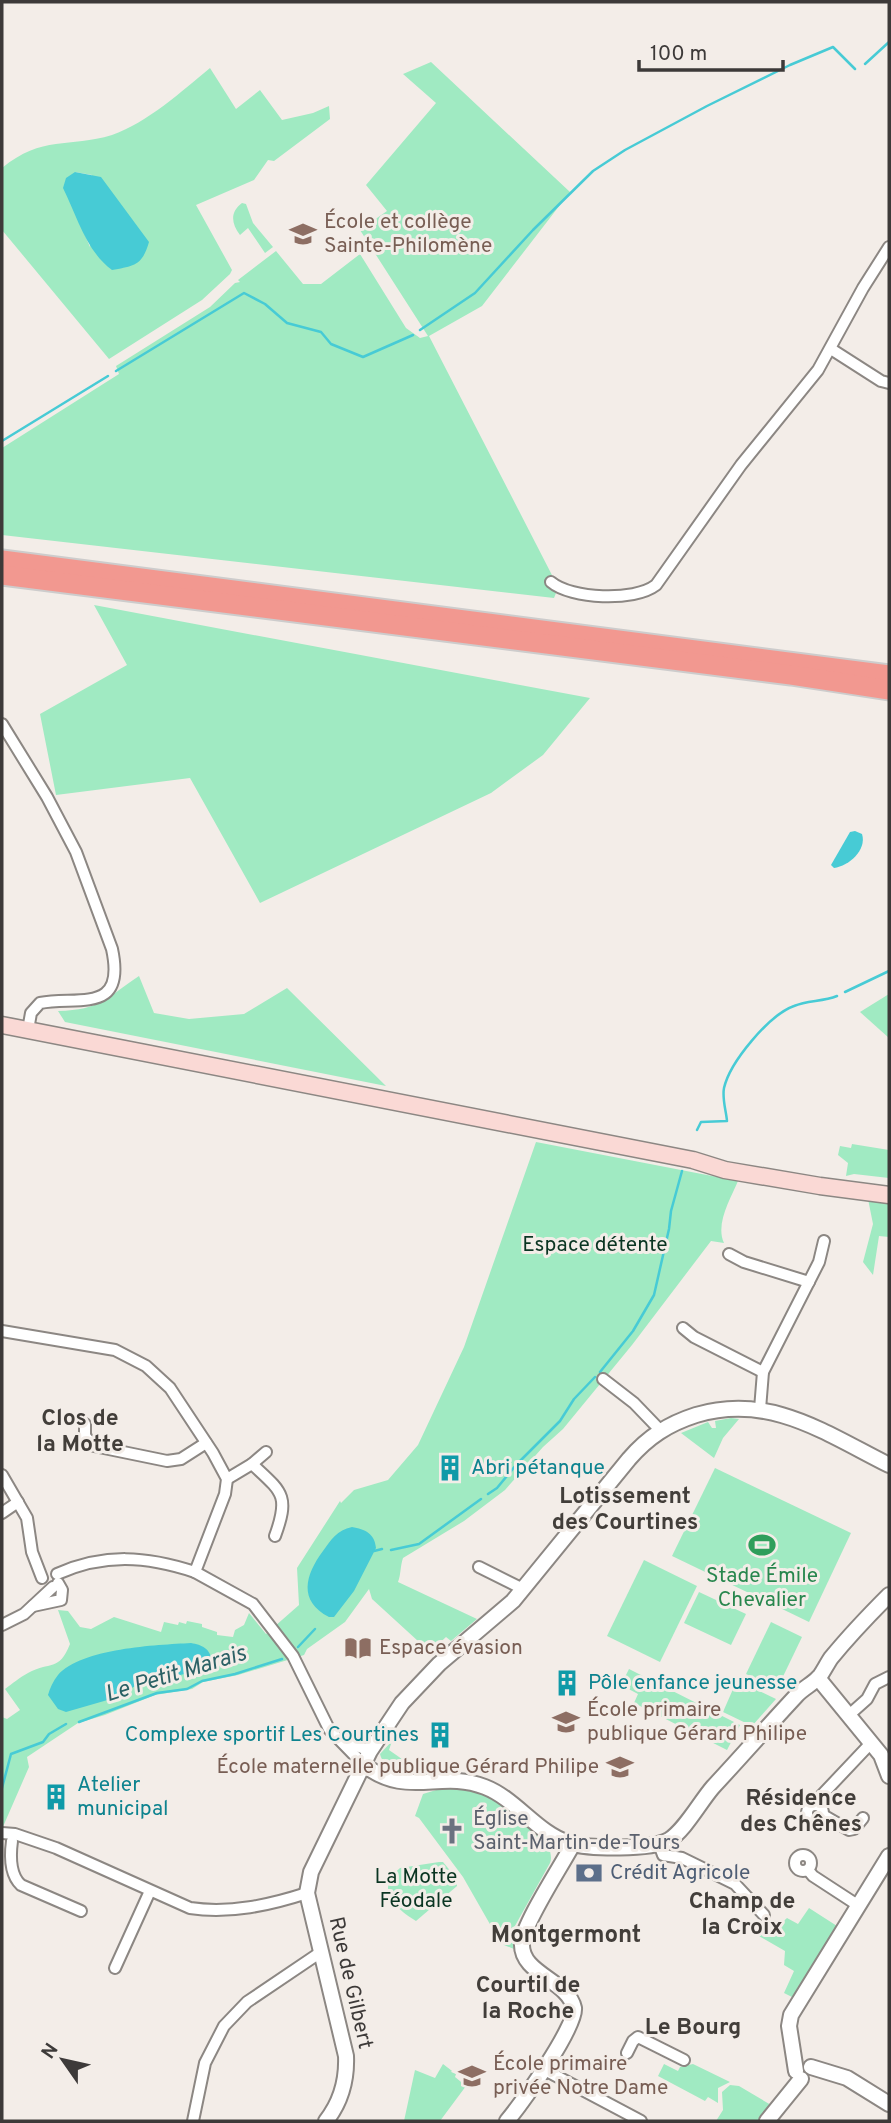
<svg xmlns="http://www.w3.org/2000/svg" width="891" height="2123" font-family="Overpass,sans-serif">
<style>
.green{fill:#a0eac2;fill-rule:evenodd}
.water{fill:#47cbd5}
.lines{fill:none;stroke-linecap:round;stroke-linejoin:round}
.stream{stroke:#47cbd5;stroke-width:2.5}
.minor-casing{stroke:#8c8783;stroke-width:14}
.tertiary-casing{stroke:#8c8783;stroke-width:18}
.secondary-casing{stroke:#8c8783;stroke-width:19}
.trunk-casing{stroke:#cdcccc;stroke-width:23}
.minor{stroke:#fff;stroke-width:10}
.tertiary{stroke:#fff;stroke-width:14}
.secondary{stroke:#fad9d5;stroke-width:16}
.trunk{stroke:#f29890;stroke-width:19}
.labels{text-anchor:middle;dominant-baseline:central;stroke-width:6;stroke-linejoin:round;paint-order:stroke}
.education-label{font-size:21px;fill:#785e54;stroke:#f3ede8;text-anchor:start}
.park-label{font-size:21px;fill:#0a3522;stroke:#f3ede8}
.culture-label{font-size:21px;fill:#0d838f;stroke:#f3ede8;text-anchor:start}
.leisure-label{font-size:21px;fill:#27864d;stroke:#f3ede8}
.worship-label{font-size:21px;fill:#5b616d;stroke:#f3ede8;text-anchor:start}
.service-label{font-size:21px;fill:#4e5e75;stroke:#f3ede8;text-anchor:start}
.street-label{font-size:21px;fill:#3d3a39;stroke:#f3ede8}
.neighbourhood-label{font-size:23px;font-weight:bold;fill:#423e3a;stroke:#f3ede8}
.water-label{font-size:23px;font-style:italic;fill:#2b6165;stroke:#f3ede8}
.quarter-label{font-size:24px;font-weight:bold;fill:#423e3a;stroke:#f3ede8}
</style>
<rect width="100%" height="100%" fill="#f3ede8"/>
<g class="green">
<polygon points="431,62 570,192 482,306 429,336 554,579 558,588 554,598 2,535 2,448 119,374 116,366 210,307 235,283 240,282 238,280 276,251 303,284 321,284 360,254 406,328 420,338 428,336 360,230 387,211 366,185 436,103 403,74"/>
<path d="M210,68L236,109L260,90L282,120L313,113L329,106L330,119L274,161L268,160L254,180L196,205L232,270L230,274L202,300L109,359L2,230V168C42,135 69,148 112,135C147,123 182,91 210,68ZM75,172L92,175L90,247L81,226Z"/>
<path d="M242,203L246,204L253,223L273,247L265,253L248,228L240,235C231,223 230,212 242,203Z"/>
<polygon points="94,605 590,698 543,755 491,793 260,903 190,778 56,795 40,714 127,665"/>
<path d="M139,976L154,1013L189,1019L244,1014L287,988L386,1086L65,1022L58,1011C101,1010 106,998 139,976Z"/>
<polygon points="889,994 889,1038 860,1012"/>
<path d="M536,1142L738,1181C731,1198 715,1224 724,1243L711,1241L632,1345L563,1429L543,1447L505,1490L464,1521L403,1558C400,1567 401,1574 398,1582L477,1619L451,1641L446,1637L430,1652L372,1599L369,1589L345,1622L307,1649L304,1655L238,1675L203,1682L192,1689L155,1695L105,1715L78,1723L27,1757L29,1767L2,1829V1717L7,1719L20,1710L5,1689C12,1684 20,1677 28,1673C50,1661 59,1672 70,1644L58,1610L68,1611L80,1627L91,1629L114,1617L161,1632L164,1622L178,1625L179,1622L186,1624L187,1621L202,1624V1627L217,1632V1635L233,1637L235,1630L244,1625L249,1613L266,1634L299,1605L297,1568L340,1501L341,1503L354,1490L388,1480L418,1445L464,1347Z"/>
<polygon points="852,1144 889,1150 889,1178 854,1174 846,1176 848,1163 838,1155 840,1146 851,1148"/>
<polygon points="868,1199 889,1202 889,1237 879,1236 873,1275 863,1262 873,1224"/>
<polygon points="731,1418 739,1419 723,1438 714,1458 681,1433 708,1422 712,1428 716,1428 715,1421"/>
<polygon points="715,1468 851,1533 809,1622 672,1556"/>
<polygon points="644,1560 697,1586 660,1662 607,1636"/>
<polygon points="699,1592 746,1614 731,1645 684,1623"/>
<polygon points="771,1622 802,1637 777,1689 746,1674"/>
<polygon points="629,1669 740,1725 727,1750 634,1703 638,1694 621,1685"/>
<polygon points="737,1680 776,1699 752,1726 723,1712"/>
<path d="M392,1741L389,1750L419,1771L426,1763L432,1767C421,1786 384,1773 380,1754Z"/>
<path d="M446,1787L470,1788L488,1795L550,1843C548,1849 553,1856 550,1863L511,1933L514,1949L504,1945L495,1933L463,1877L419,1818L415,1816L423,1794Z"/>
<path d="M439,1862H443L457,1879V1886L416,1921C395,1908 374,1890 400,1868Z"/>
<polygon points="809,1908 837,1926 792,1997 784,1993 794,1971 784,1965 785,1951 759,1936 763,1928 773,1925 776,1928 787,1918 798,1924"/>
<polygon points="443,2064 456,2074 455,2077 466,2086 440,2121 404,2121 415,2070 435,2078"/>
<polygon points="664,2064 678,2071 680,2067 693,2064 730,2082 718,2088 718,2103 708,2097 705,2101 658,2076"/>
<polygon points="730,2085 739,2086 771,2105 761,2121 716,2121 723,2110 722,2092"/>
</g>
<g class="water">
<path d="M75,172L101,177L149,242C142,266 134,266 112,270C86,251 77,216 63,188L66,178Z"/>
<path d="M855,831L862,834C867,850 849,866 834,868L831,865L850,832Z"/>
<path d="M352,1527C365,1529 375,1534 376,1548L354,1591L334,1617H329C298,1601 305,1575 323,1551C331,1540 337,1530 352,1527Z"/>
<path d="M191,1643C202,1645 210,1648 212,1661L209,1669L141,1683L111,1699L66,1712L58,1709L48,1695C50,1688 53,1681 58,1675C82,1648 156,1645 191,1643Z"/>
</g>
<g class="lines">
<g class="stream">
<polyline points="865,64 889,42"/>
<polyline points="420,330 475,293 533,230 593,171 625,150 707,106 790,65 833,47 855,69"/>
<polyline points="116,371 244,293 265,304 287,323 321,332 331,344 363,357 413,335"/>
<polyline points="2,441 108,376"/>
<polyline points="845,992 889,971"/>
<path d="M697,1130L701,1122L727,1121C726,1110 722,1099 724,1088C730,1062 769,1015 794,1006C808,1000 822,1002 837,996"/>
<polyline points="600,1372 633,1331 654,1295 669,1229 671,1211 682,1171"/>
<polyline points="488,1494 497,1488 516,1465 560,1421 574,1399 595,1377"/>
<polyline points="391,1550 419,1544 481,1499"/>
<polyline points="374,1551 382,1549"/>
<polyline points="298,1647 315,1629"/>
<polyline points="79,1722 157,1693 187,1689 202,1681 235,1674 282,1659"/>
<polyline points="2,1788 11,1754 43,1742 49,1734 66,1724"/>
</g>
<g class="minor-casing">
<g id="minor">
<polyline points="831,349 881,381 889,383"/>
<path d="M551,582C571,599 634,602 656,585L741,465L818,370L863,288L889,247"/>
<path d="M2,724L47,797L76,852L112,949C126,1014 80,996 40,1003L31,1013L28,1030"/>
<polyline points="729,1254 744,1262 809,1282"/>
<polyline points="683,1328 694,1337 763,1372"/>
<polyline points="2,1331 115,1350 146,1366 170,1388 213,1453 227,1479 225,1494 195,1572 253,1604 293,1656 329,1729 363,1764"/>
<polyline points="603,1379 634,1403 660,1430"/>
<polyline points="760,1409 763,1372 819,1262 824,1241"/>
<polyline points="85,1424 85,1436 94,1446 167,1461 181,1459 206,1443"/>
<polyline points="252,1464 266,1452"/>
<polyline points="2,1475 27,1518 32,1552 42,1578"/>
<path d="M227,1479L252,1464C282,1492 290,1495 275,1536"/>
<polyline points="2,1513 18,1502"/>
<polyline points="479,1567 523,1589"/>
<path d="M57,1574C105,1553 146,1556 195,1572"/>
<polyline points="33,1606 61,1600 62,1590 58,1583"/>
<polyline points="2,1625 24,1614 53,1587"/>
<polyline points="849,1715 867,1699 875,1684 889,1677"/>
<polyline points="342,1740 370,1751"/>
<polyline points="816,1805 819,1798 871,1743"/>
<circle cx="815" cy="1813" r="8"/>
<polyline points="823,1815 849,1830 854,1829 863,1818"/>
<path d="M2,1833L15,1834L56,1848L190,1908C230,1914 270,1905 307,1893"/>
<path d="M12,1841C10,1856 10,1875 21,1885L81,1911"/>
<polyline points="659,1844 663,1855 682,1858 735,1884 764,1915"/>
<circle cx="803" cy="1863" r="8"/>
<polyline points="808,1870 813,1876 859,1906"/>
<polyline points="115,1968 150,1891"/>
<polyline points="627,2053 633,2041 638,2037 684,2060"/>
<polyline points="543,2069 641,2121"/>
<polyline points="193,2121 205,2063 224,2026 247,2002 321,1952"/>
</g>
</g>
<g class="tertiary-casing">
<g id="tertiary">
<polyline points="818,1678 881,1755 889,1776"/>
<path d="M363,1764C406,1799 440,1769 485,1787C516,1799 538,1834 569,1843C590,1849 650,1850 669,1840C685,1830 700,1802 713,1787C741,1757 768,1726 796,1696C803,1688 813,1684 820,1676C824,1670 827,1664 831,1658C849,1636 869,1615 889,1595"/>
<polyline points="811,2067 847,2078 889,2104"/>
<polyline points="796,2071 789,2026 791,2015 889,1856"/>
<path d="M326,2121C341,2102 347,2080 346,2056L307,1893L311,1872L370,1751L402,1703L439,1664L513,1601L629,1459C648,1437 668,1424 696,1415C770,1393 825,1433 889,1465"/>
<path d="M507,2121C521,2104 577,2026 574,2008C568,1980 520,1974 522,1943C523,1924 562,1865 573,1844"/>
<polyline points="767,2121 801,2079"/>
</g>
</g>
<g class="secondary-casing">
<polyline id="secondary" points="2,1025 693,1160 725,1170 820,1186 889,1195"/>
</g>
<g class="trunk-casing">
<g id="trunk">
<polyline points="2,560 889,675"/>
<polyline points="2,575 791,675 889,690"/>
</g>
</g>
<use href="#minor" class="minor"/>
<use href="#tertiary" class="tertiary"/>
<use href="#secondary" class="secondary"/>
<use href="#trunk" class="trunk"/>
</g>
<defs>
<g id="school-bare" transform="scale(2.1)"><path d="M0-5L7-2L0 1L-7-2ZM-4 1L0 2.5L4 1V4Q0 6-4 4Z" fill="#8d6e63" stroke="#f3ede8" stroke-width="2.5" paint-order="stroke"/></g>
<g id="building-bare" transform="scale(2.1)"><path d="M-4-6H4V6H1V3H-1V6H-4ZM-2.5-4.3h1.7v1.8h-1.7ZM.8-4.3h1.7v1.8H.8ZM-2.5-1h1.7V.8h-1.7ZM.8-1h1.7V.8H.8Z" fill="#0f9aa8" stroke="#f3ede8" stroke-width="2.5" paint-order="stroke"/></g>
<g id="stadium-bare" transform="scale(2.1)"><path d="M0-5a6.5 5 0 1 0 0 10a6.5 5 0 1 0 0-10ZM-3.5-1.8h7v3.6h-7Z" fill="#2e9e5b" stroke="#f3ede8" stroke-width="2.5" paint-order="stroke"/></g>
<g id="library-bare" transform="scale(2.1)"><path d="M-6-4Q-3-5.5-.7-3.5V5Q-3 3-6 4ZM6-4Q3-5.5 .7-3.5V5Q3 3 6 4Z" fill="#8d6e63" stroke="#f3ede8" stroke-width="2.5" paint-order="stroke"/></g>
<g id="church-bare" transform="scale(2.1)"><path d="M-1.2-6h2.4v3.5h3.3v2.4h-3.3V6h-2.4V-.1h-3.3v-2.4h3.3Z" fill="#6b7280" stroke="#f3ede8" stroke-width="2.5" paint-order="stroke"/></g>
<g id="bank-bare" transform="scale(2.1)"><path d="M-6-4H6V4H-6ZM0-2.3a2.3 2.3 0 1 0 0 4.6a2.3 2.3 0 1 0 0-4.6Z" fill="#5c6f8a" stroke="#f3ede8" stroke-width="2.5" paint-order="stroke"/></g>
</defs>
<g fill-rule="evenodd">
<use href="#school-bare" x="303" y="234"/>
<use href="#building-bare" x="450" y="1468"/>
<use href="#stadium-bare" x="762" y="1545"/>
<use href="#library-bare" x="358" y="1648"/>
<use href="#building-bare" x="567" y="1683"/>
<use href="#school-bare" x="566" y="1722"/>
<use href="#building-bare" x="440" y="1735"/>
<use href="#school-bare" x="620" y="1767"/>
<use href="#building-bare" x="56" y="1797"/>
<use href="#church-bare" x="452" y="1831"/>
<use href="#bank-bare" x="589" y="1873"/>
<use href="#school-bare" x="472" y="2076"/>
</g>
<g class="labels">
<g class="education-label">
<text x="324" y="222">École et collège<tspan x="324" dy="24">Sainte-Philomène</tspan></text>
<text x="379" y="1648">Espace évasion</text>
<text x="587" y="1710">École primaire<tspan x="587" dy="24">publique Gérard Philipe</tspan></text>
<text x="599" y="1767" text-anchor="end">École maternelle publique Gérard Philipe</text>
<text x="493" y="2064">École primaire<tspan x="493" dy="24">privée Notre Dame</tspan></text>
</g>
<g class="park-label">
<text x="595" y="1245">Espace détente</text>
<text x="416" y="1877">La Motte<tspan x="416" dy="24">Féodale</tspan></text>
</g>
<g class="culture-label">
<text x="471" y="1468">Abri pétanque</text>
<text x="588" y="1683">Pôle enfance jeunesse</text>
<text x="419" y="1735" text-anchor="end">Complexe sportif Les Courtines</text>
<text x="77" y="1785">Atelier<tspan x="77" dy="24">municipal</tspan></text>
</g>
<g class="leisure-label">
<text x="762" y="1576">Stade Émile<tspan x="762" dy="24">Chevalier</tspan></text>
</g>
<g class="worship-label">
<text x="473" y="1819">Église<tspan x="473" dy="24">Saint-Martin-de-Tours</tspan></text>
</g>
<g class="service-label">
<text x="610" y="1873">Crédit Agricole</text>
</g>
<g class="street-label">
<text transform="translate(350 1983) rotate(77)">Rue de Gilbert</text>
</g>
<g class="neighbourhood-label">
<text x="80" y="1419">Clos de<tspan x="80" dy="26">la Motte</tspan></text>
<text x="625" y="1497">Lotissement<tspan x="625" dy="26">des Courtines</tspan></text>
<text x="801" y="1799">Résidence<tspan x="801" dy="26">des Chênes</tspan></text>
<text x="742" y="1902">Champ de<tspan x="742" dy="26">la Croix</tspan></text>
<text x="528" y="1986">Courtil de<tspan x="528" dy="26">la Roche</tspan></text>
<text x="693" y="2028">Le Bourg</text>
</g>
<g class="water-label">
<text transform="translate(176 1675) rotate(-17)">Le Petit Marais</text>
</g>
<g class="quarter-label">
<text x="566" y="1936">Montgermont</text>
</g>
</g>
<rect width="891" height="2123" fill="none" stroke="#3d3a39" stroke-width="7"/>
<g transform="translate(63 2060) rotate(304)" stroke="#f3ede8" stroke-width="5" paint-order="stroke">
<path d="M0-5L12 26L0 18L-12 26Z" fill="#3d3a39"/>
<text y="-10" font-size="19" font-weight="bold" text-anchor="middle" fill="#3d3a39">N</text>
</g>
<path d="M639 60v10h144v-10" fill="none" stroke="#3d3a39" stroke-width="3.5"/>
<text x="650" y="60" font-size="21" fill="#3d3a39" stroke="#f3ede8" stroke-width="5" paint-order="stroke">100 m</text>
</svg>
